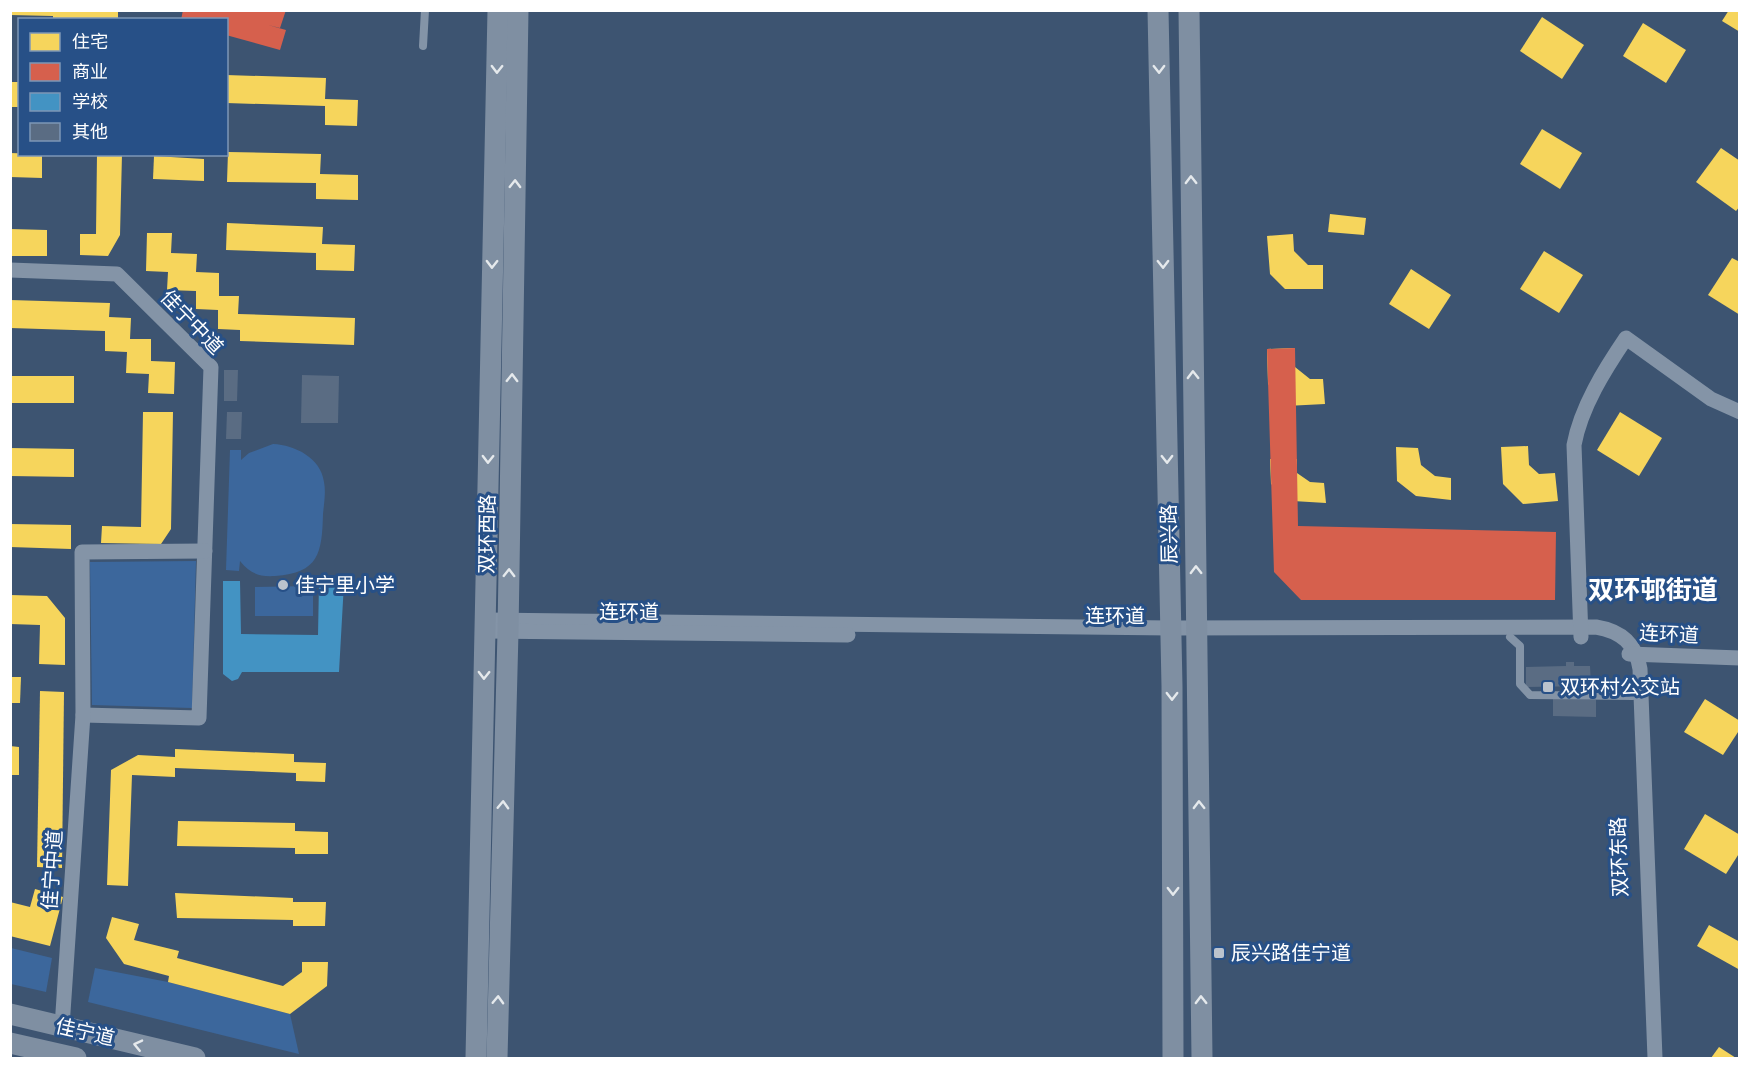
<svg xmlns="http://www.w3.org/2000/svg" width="1750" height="1069" font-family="Helvetica,'Noto Sans SC',sans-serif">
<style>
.green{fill:#3c679c}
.homes{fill:#f6d55c}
.shops{fill:#d6604d}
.schools{fill:#4393c3}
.building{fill:#5a6c83}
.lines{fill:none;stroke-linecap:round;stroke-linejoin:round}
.lane{stroke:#8494a7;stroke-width:8}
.street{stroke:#8494a7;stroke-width:15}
.secondary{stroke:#7f8fa2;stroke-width:21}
.oneway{stroke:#e5e9ec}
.poi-dot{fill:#bbc3cd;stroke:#275087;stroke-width:2}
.labels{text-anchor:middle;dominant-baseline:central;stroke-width:6;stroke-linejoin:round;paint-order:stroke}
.street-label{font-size:20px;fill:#fff;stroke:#275087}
.poi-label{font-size:20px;fill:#fff;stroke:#275087;text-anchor:start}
.district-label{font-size:26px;font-weight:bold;fill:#fff;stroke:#275087}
</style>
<rect width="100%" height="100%" fill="#3d5471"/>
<g class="green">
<path d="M273,444C295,445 321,458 324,482C326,492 324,504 323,514C322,553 319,573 275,576C258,577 250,573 240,561L239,571L226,570L230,450H241V460L249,453Z"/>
<polygon points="196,561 192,708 92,705 90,562"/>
<polygon points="313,586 313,616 255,616 255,587"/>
<polygon points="11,948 52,958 46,992 11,984"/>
<polygon points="95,968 168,982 290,1014 299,1054 88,1002"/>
</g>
<g class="homes">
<polygon points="10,10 118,10 118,20 53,20 53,16 10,15"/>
<polygon points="1729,10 1740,10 1740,32 1722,21"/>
<polygon points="1542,17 1584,45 1562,79 1520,51"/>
<polygon points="1643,23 1686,50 1666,83 1623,56"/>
<polygon points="226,75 326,78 325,99 358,100 357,126 325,125 325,106 226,103"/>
<rect x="10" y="82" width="10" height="25"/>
<polygon points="1542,129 1582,153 1560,189 1520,164"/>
<polygon points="1721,148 1740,161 1740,206 1736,211 1696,182"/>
<polygon points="228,152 321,154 320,174 358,175 358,200 316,199 316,183 227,182"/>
<polygon points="10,153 42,154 42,178 10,177"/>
<polygon points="97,154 122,154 120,235 108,256 80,255 80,234 96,234"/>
<polygon points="154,156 204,159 204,181 153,179"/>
<polygon points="1330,214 1366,218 1364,235 1328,232"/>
<polygon points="227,223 323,227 322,244 355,245 354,271 316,270 316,253 226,250"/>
<polygon points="10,229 47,230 47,256 10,256"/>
<polygon points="147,233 172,233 171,253 197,254 196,272 219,273 219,296 239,296 238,314 355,318 354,345 240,341 240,330 218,329 218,310 196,309 196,291 167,290 168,272 146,271"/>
<polygon points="1293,234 1294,251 1308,265 1323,265 1323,289 1285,289 1270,274 1267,236"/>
<polygon points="1544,251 1583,275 1559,313 1520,289"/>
<polygon points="1732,258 1740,262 1740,315 1708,295"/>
<polygon points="1411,269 1451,295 1429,329 1389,304"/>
<polygon points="10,300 110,303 109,317 131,318 130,339 151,339 151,361 175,362 174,394 148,393 149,374 126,373 127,352 105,351 105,331 10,328"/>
<polygon points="1295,348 1295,367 1310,379 1323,379 1325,404 1286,406 1268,384 1267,349"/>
<rect x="10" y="376" width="64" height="27"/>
<polygon points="143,412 173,412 171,529 161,544 101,543 102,526 141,527"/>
<polygon points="1620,412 1662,438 1639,476 1597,450"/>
<polygon points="1528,446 1529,465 1539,474 1555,473 1558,501 1523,504 1503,484 1501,447"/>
<polygon points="1396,447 1418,448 1421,465 1435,476 1451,478 1451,500 1416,496 1397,481"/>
<polygon points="10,448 74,449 74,477 10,476"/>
<polygon points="1270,459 1297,459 1297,473 1310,482 1324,483 1326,503 1293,501 1271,484"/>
<polygon points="10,524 71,525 71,549 10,547"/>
<polygon points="10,595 47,596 65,618 65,665 39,664 40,625 10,624"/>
<polygon points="10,677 21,677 20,703 10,703"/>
<polygon points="40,691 64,692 62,868 37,867"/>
<polygon points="1705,699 1740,721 1740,729 1723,755 1684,732"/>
<polygon points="10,746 19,747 19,775 10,775"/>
<polygon points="175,749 294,754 294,762 326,763 325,782 296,781 296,773 175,768 175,777 132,775 128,886 107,885 111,770 138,755 175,757"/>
<polygon points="1705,814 1740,835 1740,852 1726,874 1684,849"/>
<polygon points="178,821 295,823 295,831 328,832 328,854 295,854 295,848 177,846"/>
<polygon points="35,889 63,897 50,946 10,936 10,902 30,907"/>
<polygon points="175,893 293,898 293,902 326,902 325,926 293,926 293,920 177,918"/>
<polygon points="112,917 139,924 134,940 179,951 177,958 283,986 302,972 302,962 328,962 327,986 290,1014 168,982 169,976 124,964 106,938"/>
<polygon points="1709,925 1740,942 1740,970 1697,946"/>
<polygon points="1719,1047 1736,1058 1711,1058"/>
</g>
<g class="shops">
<polygon points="183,10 286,10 280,28 268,25 286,30 280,50 226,35 226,20 181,20"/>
<polygon points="1295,348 1298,526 1556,532 1555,600 1301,600 1274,572 1267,349"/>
</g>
<polygon class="schools" points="223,581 240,581 241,634 318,635 319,583 344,583 339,672 242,672 238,679 232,681 223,674"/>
<g class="building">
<polygon points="224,370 238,370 237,401 224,401"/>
<polygon points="302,375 339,376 338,423 301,423"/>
<polygon points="227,412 242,412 241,439 226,439"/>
<polygon points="1566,662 1574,662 1574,666 1590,666 1591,686 1526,687 1526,667 1566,666"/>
<polygon points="1553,699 1596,700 1596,717 1553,716"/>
</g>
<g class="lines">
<g class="lane">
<polyline points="423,46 425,10"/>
<polyline points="1510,637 1520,646 1520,684 1530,695 1633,696 1640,688"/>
</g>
<g class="street">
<polyline points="10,270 117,274 211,367 199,718 83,715"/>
<path d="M485,620L1171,628L1596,627C1621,631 1636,644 1640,669L1655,1058"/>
<polyline points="485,631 848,635"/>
<path d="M1581,637L1574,445C1581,407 1605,369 1626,338L1711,399L1740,412"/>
<polyline points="1629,654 1740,658"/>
<polyline points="62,1027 83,715 82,552 205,551"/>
</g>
<g class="secondary">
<polyline points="1158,10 1172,686 1173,1058"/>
<polyline points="1189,10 1202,1058"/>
<polyline points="10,1014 195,1058"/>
<polyline points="10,1043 76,1058"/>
<polyline points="476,1058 498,10"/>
<polyline points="497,1058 508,632 518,10"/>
</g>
</g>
<defs><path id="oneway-chevron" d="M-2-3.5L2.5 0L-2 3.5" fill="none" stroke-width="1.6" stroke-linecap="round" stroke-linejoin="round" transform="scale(1.5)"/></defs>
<g class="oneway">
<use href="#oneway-chevron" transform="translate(497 69) rotate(91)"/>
<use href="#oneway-chevron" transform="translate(1159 69) rotate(89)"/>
<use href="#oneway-chevron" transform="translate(1191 180) rotate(-91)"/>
<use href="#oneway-chevron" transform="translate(515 184) rotate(-89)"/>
<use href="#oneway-chevron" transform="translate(492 264) rotate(91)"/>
<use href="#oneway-chevron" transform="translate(1163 264) rotate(89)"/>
<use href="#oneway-chevron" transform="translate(1193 375) rotate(-91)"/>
<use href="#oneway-chevron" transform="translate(512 378) rotate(-89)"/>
<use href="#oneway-chevron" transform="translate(488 459) rotate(91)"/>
<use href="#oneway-chevron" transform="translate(1167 459) rotate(89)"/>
<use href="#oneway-chevron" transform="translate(1196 570) rotate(-91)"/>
<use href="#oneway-chevron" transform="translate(509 573) rotate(-89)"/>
<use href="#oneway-chevron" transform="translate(484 675) rotate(91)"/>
<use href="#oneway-chevron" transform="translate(1172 696) rotate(90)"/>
<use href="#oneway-chevron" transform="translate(503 805) rotate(-88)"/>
<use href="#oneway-chevron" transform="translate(1199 805) rotate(-91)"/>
<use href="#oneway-chevron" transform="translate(1173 891) rotate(90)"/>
<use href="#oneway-chevron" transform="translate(498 1000) rotate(-88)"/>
<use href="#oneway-chevron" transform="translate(1201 1000) rotate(-91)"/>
<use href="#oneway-chevron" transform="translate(138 1045) rotate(-167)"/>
</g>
<g class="poi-dot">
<circle cx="283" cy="585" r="6"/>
<rect x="1542" y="681" width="12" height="12" rx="3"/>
<rect x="1213" y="947" width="12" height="12" rx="3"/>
</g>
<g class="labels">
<g class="street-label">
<text transform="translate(192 322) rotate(46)">佳宁中道</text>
<text transform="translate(487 534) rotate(-89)">双环西路</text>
<text transform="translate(1169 534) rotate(-91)">辰兴路</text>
<text x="629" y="612">连环道</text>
<text x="1115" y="616">连环道</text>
<text transform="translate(1669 634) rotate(3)">连环道</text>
<text transform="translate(1619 857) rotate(-92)">双环东路</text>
<text transform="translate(52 870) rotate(-86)">佳宁中道</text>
<text transform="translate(85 1032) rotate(13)">佳宁道</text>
</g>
<g class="poi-label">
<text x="295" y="585">佳宁里小学</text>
<text x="1560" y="687">双环村公交站</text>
<text x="1231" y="953">辰兴路佳宁道</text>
</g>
<g class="district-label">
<text x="1653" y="590">双环邨街道</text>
</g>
</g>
<rect width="1750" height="1069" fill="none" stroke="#ffffff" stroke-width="24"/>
<rect x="18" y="18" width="210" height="138" fill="#275087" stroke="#7d96b7" stroke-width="1.5"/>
<rect x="30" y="33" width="30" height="18" fill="#f6d55c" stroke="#7d96b7" stroke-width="1.5"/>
<text x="72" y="48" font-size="18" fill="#ffffff">住宅</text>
<rect x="30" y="63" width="30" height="18" fill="#d6604d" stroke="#7d96b7" stroke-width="1.5"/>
<text x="72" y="78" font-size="18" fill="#ffffff">商业</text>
<rect x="30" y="93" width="30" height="18" fill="#4393c3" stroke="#7d96b7" stroke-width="1.5"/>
<text x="72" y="108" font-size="18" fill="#ffffff">学校</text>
<rect x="30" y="123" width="30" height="18" fill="#5a6c83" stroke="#7d96b7" stroke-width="1.5"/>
<text x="72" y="138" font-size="18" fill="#ffffff">其他</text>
</svg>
